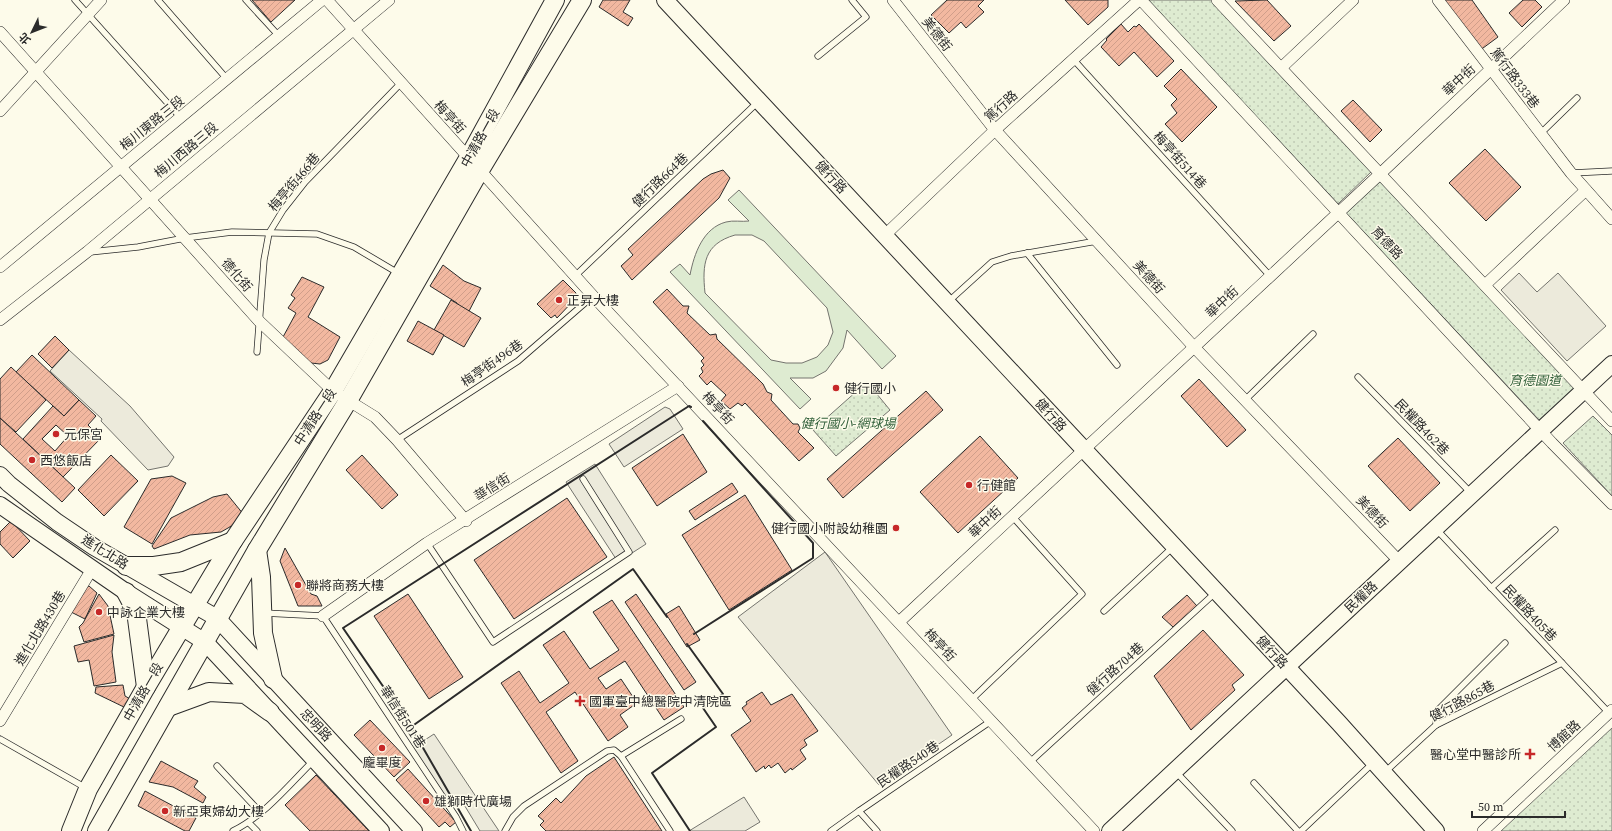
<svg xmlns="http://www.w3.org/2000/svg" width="1612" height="831" font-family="'Source Serif 4','Noto Sans TC',serif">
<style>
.park{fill:url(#park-dots);stroke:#74746e}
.pitch{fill:#deebd1;stroke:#74746e;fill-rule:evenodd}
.parking{fill:#eceadb;stroke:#74746e}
.building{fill:url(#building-hatch);stroke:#2b2b2b;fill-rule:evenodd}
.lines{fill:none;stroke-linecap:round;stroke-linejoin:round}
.lane-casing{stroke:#2b2b2b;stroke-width:7}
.street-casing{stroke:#2b2b2b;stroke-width:12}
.secondary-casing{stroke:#2b2b2b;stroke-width:18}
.primary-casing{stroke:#2b2b2b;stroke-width:20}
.lane{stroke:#fdfbea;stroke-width:5.5}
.street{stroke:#fdfbea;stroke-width:11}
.secondary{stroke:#fdfbea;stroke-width:16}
.primary{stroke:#fdfbea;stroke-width:18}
.wall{stroke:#2b2b2b;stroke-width:2}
.poi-dot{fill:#c62828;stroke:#fdfbea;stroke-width:1.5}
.labels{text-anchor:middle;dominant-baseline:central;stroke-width:3;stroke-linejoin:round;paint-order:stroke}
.street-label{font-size:13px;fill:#2b2b2b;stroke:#fdfbea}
.poi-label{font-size:13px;fill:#2b2b2b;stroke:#fdfbea;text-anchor:start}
.park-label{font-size:13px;font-style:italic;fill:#34623c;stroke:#fdfbea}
</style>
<defs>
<pattern id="park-dots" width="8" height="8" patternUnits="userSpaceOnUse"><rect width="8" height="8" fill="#deebd1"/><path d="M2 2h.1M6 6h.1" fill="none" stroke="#bfcab4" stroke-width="1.8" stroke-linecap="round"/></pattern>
<pattern id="building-hatch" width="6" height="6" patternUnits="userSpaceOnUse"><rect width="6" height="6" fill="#f2b8a0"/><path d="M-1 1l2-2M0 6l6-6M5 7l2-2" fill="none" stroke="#d09e8a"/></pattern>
</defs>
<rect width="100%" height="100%" fill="#fdfbea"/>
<g class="park">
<polygon points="1148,0 1212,0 1372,171 1338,204"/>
<polygon points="1380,179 1576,389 1540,421 1345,212"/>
<polygon points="867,382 890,410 836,456 813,430"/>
<polygon points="1593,416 1612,435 1612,496 1563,443"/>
<polygon points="1612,728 1612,831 1501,831"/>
</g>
<path class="pitch" d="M739,190L896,356L882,369L847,330L843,348L826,371L813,378H790L811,399L800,409L670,272L680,264L690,275C694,254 703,228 726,222C733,220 742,222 749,221L728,200ZM735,235H752L764,241L827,308L833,332L828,345L817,357L802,363H786L771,360L705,293C702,264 704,244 735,235Z"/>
<g class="parking">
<polygon points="1519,273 1537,292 1558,273 1606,326 1567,361 1501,290"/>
<polygon points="69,350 130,406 174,457 168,466 148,470 101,421 102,419 50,371"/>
<polygon points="665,407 670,409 683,429 624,467 609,444"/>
<polygon points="595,464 646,544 618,562 566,482"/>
<polygon points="825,552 952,735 879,785 738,617"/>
<polygon points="434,734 499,831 480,831 460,798 447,804 411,749"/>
<polygon points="744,797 760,822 745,831 689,831"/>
</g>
<g class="building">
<polygon points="252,0 295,0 271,22"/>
<polygon points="603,0 630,0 623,12 633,18 628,26 599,7"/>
<polygon points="947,0 984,0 978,6 984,12 966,28 961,22 949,33 931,15"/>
<polygon points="1065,0 1108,0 1108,7 1088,25"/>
<polygon points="1267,0 1291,26 1274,41 1235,1"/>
<polygon points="1442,0 1472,0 1498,37 1479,51"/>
<polygon points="1523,0 1535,0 1542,7 1522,27 1509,13"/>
<polygon points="1121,24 1128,32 1134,26 1136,27 1139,24 1174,61 1157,77 1134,52 1119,66 1101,47 1107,40 1106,39"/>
<polygon points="1181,69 1217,107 1182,142 1165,124 1177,113 1171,105 1177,99 1164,86"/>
<polygon points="1353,100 1382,130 1370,142 1341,111"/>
<polygon points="1485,149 1521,187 1486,221 1449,183"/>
<polygon points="723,170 730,178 719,198 632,280 621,266 633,255 628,249 703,179 711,174"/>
<polygon points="443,265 464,281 481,288 467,315 457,311 457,303 430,286"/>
<polygon points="302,277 324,287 308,317 340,337 328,360 320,364 311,363 283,337 296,313 288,308 295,298 291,295"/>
<polygon points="563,280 576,293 576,298 557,318 555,315 551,318 537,304"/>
<polygon points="667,289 683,306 689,306 687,313 710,335 716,334 717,339 763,384 767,392 772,394 771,400 793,424 798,424 800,428 798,432 814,448 799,461 745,403 742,406 738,403 730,409 721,401 726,395 711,381 707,385 699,376 703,372 701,368 704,365 701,361 704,358 653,302"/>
<polygon points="451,300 481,318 464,347 434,330"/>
<polygon points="418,321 444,335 433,355 407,341"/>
<polygon points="55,336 69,350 52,368 38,354"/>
<polygon points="32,355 79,400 64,416 16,372"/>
<polygon points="11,367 46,400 16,432 0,418 0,379"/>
<polygon points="1199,379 1246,430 1227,447 1181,396"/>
<polygon points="926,391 943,410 843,498 827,479"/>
<path d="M79,400L96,416L88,425L101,438L63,477L23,439L53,406L64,416ZM56,425L68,436L55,451L42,439Z"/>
<polygon points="0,418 75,488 62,502 0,444"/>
<polygon points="683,434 707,472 657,506 632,468"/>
<polygon points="980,436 1018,478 958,533 920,492"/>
<polygon points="1398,438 1440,483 1410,511 1368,466"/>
<polygon points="111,455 138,481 104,516 78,490"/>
<polygon points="362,455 398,495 382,509 346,470"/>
<polygon points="172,476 186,483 152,544 124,527 151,479"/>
<polygon points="732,483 738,492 695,520 689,511"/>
<polygon points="227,494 244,515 235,524 221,532 190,535 154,549 152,546 171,518 213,497"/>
<polygon points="745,495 792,570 729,610 682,535"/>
<polygon points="567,498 607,557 514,619 474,560"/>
<polygon points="11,521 30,541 13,558 0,544 0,532"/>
<polygon points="285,548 311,594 317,596 322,606 298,606 280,561"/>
<polygon points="89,586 97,593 85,619 69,611 84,588"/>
<polygon points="99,594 108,606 114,634 84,642 79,627 83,623"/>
<polygon points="408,594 463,677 429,699 374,616"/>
<polygon points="636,594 696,682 684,690 625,602"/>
<polygon points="1187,595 1197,606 1173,627 1162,617"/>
<polygon points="612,600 684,707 664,720 625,661 598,678 606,689 621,679 637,703 620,715 628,727 608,741 575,692 546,712 578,761 561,773 501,683 519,671 540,703 569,683 543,645 564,631 590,669 619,650 593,612"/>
<polygon points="679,606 700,640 687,647 666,614"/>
<polygon points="1203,630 1244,675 1232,685 1235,690 1191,730 1154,676"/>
<polygon points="114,635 112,652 116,682 94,686 89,660 78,662 74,646"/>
<polygon points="123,685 125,696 132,700 128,709 95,693 96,687"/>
<polygon points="762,692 771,705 792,694 818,731 804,740 807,745 800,750 806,759 792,770 791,768 785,773 778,763 771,768 769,765 765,769 764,766 756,772 731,735 751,721 742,708 747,704 746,702"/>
<polygon points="370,720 410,762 394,777 354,735"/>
<polygon points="614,757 662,831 546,831 540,825 544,821 538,816 556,798 561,803 586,776"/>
<polygon points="161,761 198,781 194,787 206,797 203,803 173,787 149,782"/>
<polygon points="408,769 456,822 450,827 445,822 439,827 396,780"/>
<polygon points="316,775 369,831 310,831 285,805"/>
<polygon points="145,791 196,818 189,831 185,831 138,806"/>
</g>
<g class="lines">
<g class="lane-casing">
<g id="lane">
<polyline points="75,0 181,118"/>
<polyline points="158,0 227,79"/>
<polyline points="246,0 279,36"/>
<polyline points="818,56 866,17 852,0"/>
<polyline points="1073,59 1270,276"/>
<polyline points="1540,134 1577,98"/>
<polyline points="1572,173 1612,171"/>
<polyline points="90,252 138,247 185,238 232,232 317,234 354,247 398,273"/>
<polyline points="1027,253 1117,365"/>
<polyline points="575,276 759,101"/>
<polyline points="948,302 992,262 1011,256 1097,241"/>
<polyline points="257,352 264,260 269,233 283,210 305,182 401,83"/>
<polyline points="1358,377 1471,493"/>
<polyline points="1245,400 1313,334"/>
<polyline points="397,440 518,361 593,296"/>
<polyline points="1437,530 1609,713"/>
<polyline points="427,543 493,642 629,552 583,479"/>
<polyline points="1491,588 1555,530"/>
<polyline points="1104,611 1173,547"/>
<polyline points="264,613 323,616 456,817 463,831"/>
<polyline points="972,699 1082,594 1012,516"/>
<polyline points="1436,725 1437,711 1505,643"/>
<polyline points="0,739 86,788"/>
<polyline points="621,756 681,719"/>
<polyline points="1030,762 1215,593"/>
<polyline points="217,766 261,813"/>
<polyline points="1176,772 1232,831"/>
<polyline points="1385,772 1436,725 1562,663"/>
<polyline points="1254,783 1298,831"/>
<polyline points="249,823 257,831"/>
<path d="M233,831C265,815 288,786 313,761"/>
<polyline points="505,831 513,817 524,806 607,751 614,750 621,756 670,831"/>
<polyline points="831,831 859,811"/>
<polyline points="877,831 859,811 991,721"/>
<polyline points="1301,831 1373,763"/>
</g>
</g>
<g class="street-casing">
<g id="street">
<polyline points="327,0 593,296 1094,831"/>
<polyline points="893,0 995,130 1194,347 1399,561"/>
<polyline points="1141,0 1552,443 1612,504"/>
<polyline points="1217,0 1612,421"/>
<polyline points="1438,0 1571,173 1612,219"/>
<polyline points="0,32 259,321 333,391 375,417 397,440 466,521"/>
<polyline points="1281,68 1353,0"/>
<polyline points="0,111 101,0"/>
<polyline points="885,235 995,130 1139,0"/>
<polyline points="0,267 322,0"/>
<polyline points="1485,285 1586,190"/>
<polyline points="0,320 87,252 389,0"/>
<polyline points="323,616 427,543 678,386"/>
<polyline points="899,622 1380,174 1564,0"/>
<polyline points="0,721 92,569"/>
<polyline points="1483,831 1612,710"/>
</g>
</g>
<g class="secondary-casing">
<g id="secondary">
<polyline points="665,0 1339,723 1436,831"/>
<polyline points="0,475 9,484 57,522 94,547 217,618 414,831"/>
<polyline points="0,505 126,592 205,642 381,831"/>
<polyline points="1110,831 1612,364"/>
</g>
</g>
<g class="primary-casing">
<g id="primary">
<polyline points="257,550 261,577 263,633 273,679"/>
<polyline points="126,566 154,566 181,562 233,541"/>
<polyline points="126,592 136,611 146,687"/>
<polyline points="168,707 209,692 245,694 270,712"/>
<polyline points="71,831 88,789 146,687 233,541 333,391 468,159 555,0"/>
<polyline points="97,831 257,550 349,399 480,170 582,0"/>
</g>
</g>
<use href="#lane" class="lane"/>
<use href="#street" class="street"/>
<use href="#secondary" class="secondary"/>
<use href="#primary" class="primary"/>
<g class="wall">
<polyline points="694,634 813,558 813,543 703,421"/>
<polyline points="687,644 723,694 703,708 716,727 652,773 690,831"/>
<polyline points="411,727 633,569 667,617"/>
<polyline points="471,831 411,727 343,628 689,406 691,407"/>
</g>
</g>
<g class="poi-dot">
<circle cx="559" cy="300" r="4"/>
<circle cx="836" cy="388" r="4"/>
<circle cx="56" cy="434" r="4"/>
<circle cx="32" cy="460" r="4"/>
<circle cx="969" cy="485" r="4"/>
<circle cx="896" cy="528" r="4"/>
<circle cx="298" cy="585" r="4"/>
<circle cx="99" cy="612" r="4"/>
<path d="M578 695h4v4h4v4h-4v4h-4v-4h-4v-4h4z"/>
<circle cx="382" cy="748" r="4"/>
<path d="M1528 748h4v4h4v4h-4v4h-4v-4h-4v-4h4z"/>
<circle cx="426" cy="801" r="4"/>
<circle cx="165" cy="811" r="4"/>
</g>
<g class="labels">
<g class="street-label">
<text transform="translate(937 34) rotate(52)">美德街</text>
<text transform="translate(1515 78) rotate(53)">篤行路333巷</text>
<text transform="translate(1459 80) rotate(-43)">華中街</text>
<text transform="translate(1001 106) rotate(-42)">篤行路</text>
<text transform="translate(450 117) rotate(48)">梅亭街</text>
<text transform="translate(152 123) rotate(-39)">梅川東路三段</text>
<text transform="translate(480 138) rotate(-61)">中清路一段</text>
<text transform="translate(186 150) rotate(-40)">梅川西路三段</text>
<text transform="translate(1180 160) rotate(48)">梅亭街514巷</text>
<text transform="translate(831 177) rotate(47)">健行路</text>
<text transform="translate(660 180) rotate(-44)">健行路664巷</text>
<text transform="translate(294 182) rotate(-50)">梅亭街466巷</text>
<text transform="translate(1387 243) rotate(47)">育德路</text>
<text transform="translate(237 275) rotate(49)">德化街</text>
<text transform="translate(1149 277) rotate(48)">美德街</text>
<text transform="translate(1222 302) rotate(-43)">華中街</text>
<text transform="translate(492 363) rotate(-35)">梅亭街496巷</text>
<text transform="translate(718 408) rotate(47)">梅亭街</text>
<text transform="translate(1051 415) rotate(48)">健行路</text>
<text transform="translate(315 417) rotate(-57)">中清路一段</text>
<text transform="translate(1422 427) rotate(46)">民權路462巷</text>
<text transform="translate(492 487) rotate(-32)">華信街</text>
<text transform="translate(1372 512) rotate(47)">美德街</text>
<text transform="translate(985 522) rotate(-43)">華中街</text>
<text transform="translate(105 552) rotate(32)">進化北路</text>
<text transform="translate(1361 597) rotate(-43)">民權路</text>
<text transform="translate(1530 613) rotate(47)">民權路405巷</text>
<text transform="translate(40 628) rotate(-59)">進化北路430巷</text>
<text transform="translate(940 645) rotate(47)">梅亭街</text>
<text transform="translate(1272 652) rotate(47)">健行路</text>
<text transform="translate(1115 669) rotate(-42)">健行路704巷</text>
<text transform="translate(143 692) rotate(-60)">中清路一段</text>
<text transform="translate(1462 701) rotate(-28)">健行路865巷</text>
<text transform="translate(403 717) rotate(57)">華信街501巷</text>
<text transform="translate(316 725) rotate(47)">忠明路</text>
<text transform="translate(1564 736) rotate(-43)">博館路</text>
<text transform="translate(908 764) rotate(-34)">民權路540巷</text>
</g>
<g class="poi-label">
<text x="567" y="300">正昇大樓</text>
<text x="844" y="388">健行國小</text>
<text x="64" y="434">元保宮</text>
<text x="40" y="460">西悠飯店</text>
<text x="977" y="485">行健館</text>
<text x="888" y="528" text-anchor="end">健行國小附設幼稚園</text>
<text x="306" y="585">聯將商務大樓</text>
<text x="107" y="612">中詠企業大樓</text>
<text x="589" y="701">國軍臺中總醫院中清院區</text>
<text x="1521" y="754" text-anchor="end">醫心堂中醫診所</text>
<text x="382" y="762" text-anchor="middle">龐畢度</text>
<text x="434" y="801">雄獅時代廣場</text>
<text x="173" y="811">新亞東婦幼大樓</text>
</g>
<g class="park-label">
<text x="1535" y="380">育德園道</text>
<text x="848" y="423">健行國小-網球場</text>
</g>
</g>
<g transform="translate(32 32) rotate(227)" stroke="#fdfbea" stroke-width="3" paint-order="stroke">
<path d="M0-3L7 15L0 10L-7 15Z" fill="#2b2b2b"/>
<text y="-6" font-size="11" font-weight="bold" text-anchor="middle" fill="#2b2b2b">北</text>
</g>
<path d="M1472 811v6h93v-6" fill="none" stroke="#2b2b2b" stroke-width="2"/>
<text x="1478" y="811" font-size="12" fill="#2b2b2b" stroke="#fdfbea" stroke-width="3" paint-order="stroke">50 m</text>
</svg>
